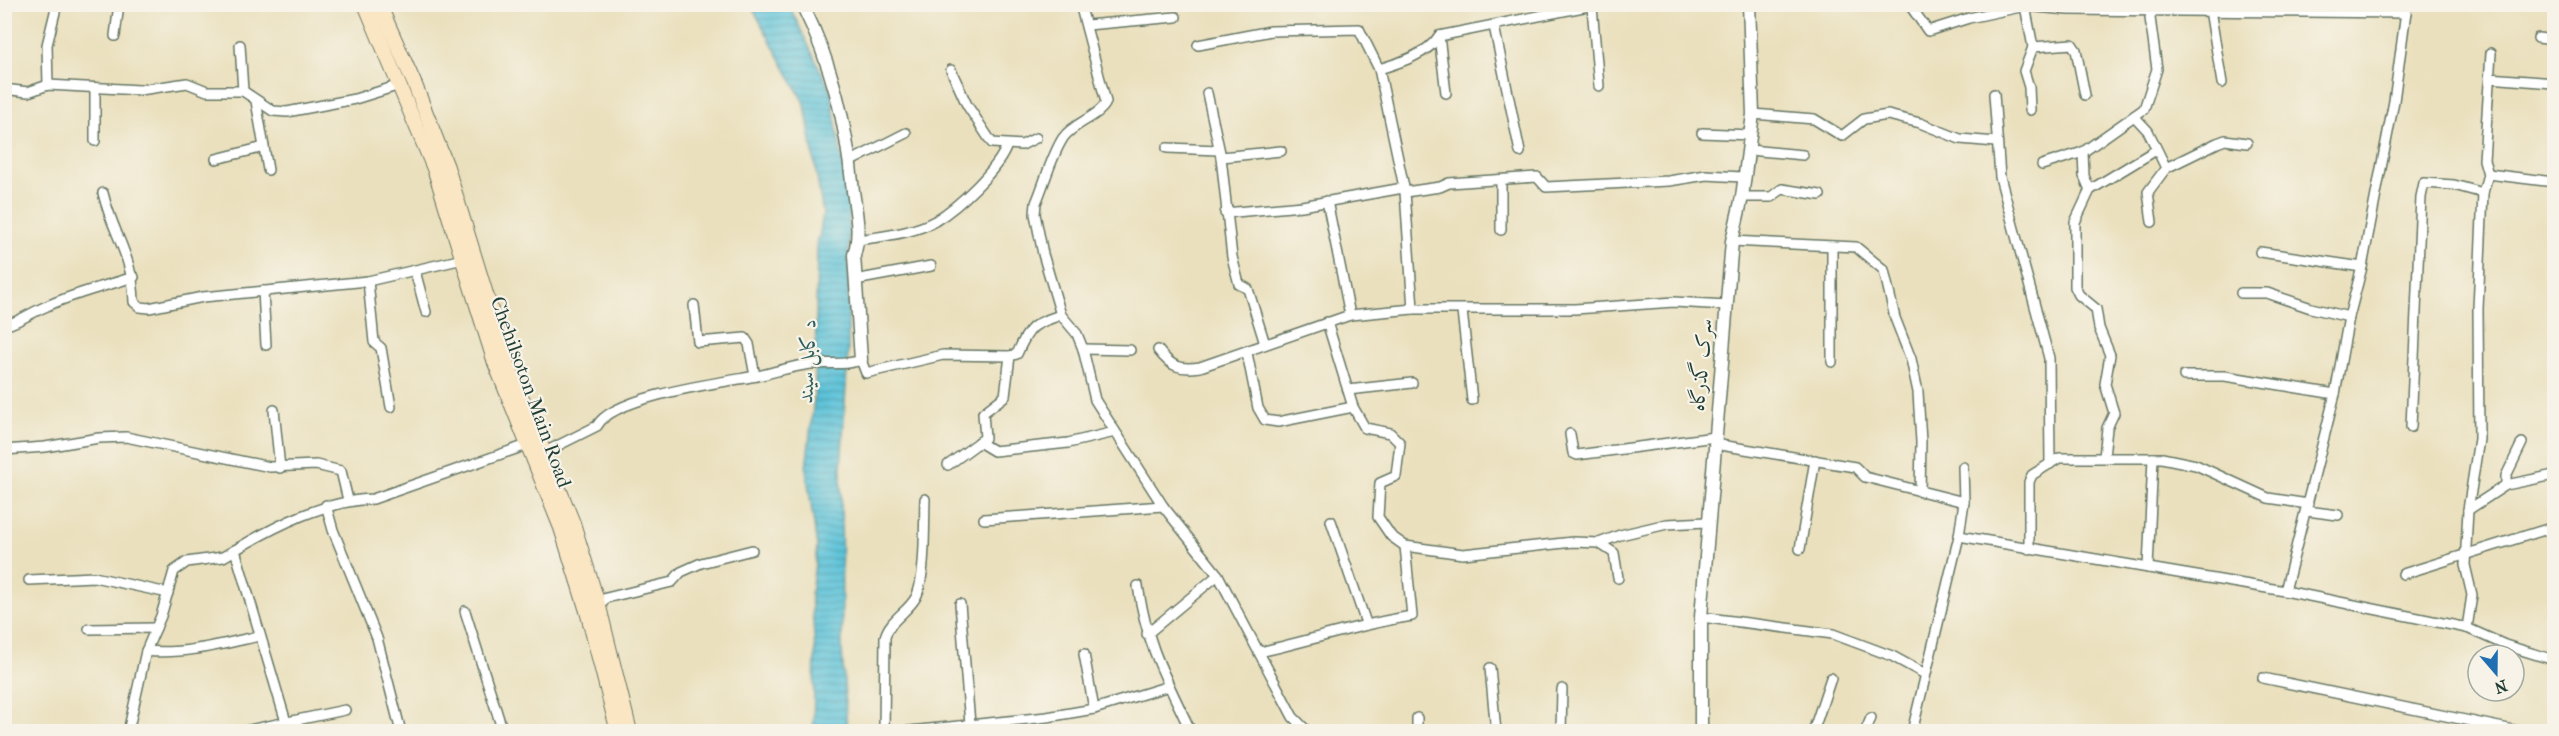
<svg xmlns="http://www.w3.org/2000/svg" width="2559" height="736" font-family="'IM FELL French Canon',Amiri,serif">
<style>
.water{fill:url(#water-rules);stroke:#3e8086;stroke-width:1.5}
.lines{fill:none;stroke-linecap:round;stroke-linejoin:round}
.minor-casing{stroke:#667664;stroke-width:12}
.tertiary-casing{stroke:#667664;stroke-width:15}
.secondary-casing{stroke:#667664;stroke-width:16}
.minor{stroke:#fff;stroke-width:9}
.tertiary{stroke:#fff;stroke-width:12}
.secondary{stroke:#fbe6c4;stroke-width:14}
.labels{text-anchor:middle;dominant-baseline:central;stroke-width:4.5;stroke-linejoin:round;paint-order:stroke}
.street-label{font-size:20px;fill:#1f3d34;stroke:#f7f3e8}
.water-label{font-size:21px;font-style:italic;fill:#2e5e5d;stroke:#f7f3e8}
</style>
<defs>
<pattern id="water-rules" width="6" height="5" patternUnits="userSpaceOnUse" patternTransform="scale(1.5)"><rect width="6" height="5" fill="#5cc3d9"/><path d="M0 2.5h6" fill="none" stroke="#4ba0b1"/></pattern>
</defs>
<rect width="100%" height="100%" fill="#f7f3e8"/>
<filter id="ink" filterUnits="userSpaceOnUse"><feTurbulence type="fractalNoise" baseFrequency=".0167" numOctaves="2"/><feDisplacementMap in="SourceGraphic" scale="12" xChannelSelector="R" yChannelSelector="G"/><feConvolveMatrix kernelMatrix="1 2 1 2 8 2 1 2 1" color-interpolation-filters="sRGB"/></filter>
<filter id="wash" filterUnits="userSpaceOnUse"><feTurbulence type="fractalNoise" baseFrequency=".008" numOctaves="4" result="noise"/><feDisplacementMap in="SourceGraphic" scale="24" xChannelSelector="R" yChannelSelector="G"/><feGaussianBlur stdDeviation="1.35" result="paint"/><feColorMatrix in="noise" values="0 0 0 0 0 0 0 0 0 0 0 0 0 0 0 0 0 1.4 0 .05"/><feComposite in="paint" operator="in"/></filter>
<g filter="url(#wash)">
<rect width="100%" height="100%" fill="#eae0bd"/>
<polygon class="water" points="751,5 789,5 831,92 849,204 848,353 841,469 842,649 847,731 813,731 815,651 811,594 817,547 806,469 815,390 817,239 819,239 823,214 805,105"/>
</g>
<g filter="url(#ink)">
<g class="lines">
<g class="minor-casing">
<g id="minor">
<path d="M1080,4L1106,102C1101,116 1073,123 1063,138C1051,157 1045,182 1036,203L1035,214L1043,254L1061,315L1077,334L1083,349L1095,400L1163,506L1218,575L1293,717L1308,732"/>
<polyline points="1909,4 1928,31 1969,18 2025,6 2068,10 2406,13"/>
<polyline points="2025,6 2033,47 2072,44 2076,50 2085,95"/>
<polyline points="1592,7 1599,86"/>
<polyline points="2210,10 2222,83"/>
<polyline points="1087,25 1176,17"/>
<polyline points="1494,26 1520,152"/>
<polyline points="115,36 119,4"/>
<polyline points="1439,36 1446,93"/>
<polyline points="2538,38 2554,40"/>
<polyline points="240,45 243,91"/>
<polyline points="1198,45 1271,31 1359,29 1379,69"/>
<polyline points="951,70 967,105 992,143 1022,145 1036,138"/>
<polyline points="2489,78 2554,83"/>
<polyline points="48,85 47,45 57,4"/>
<polyline points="95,88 95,141"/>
<polyline points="4,89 28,92 48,85 140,90 187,83 207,91 243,91 273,111 287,112 355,99 400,85"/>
<polyline points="1207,93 1221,157 1232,257 1239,284 1248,289 1265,344"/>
<polyline points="1994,94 2000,177 2049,358 2050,464"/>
<polyline points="256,101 268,170"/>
<polyline points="2030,110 2029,87 2024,71 2033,47"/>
<polyline points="1753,114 1814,119 1842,136 1864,119 1888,115 1920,123 1960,139 1996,142"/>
<polyline points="2134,116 2148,131 2166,168"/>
<polyline points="1702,133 1751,135"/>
<polyline points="1167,148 1219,150"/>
<polyline points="1749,150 1803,155"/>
<polyline points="1221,157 1281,151"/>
<polyline points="216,159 264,147"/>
<polyline points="851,161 906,133"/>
<polyline points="2042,165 2083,152"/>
<polyline points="2488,174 2554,182"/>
<polyline points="2090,190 2084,176 2083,152 2144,109 2157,69 2150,18 2154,6"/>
<polyline points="1405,192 1440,187 1449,183 1537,177 1546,187 1669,181 1706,175 1742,177"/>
<path d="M103,193C113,235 133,255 134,302L140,307L149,308L203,297L368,281L463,259"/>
<polyline points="1742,197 1771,197 1782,189 1820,195"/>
<polyline points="1327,201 1350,315"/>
<polyline points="1225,213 1302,206 1403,188"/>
<polyline points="2152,222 2148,192 2166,168 2217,143 2225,140 2247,143"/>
<polyline points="1501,230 1501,180"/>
<path d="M859,240C883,236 914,233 935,221C958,207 999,169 1007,145"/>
<polyline points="1732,241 1856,247 1884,270 1895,318 1911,359 1918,392 1921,442 1920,492"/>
<polyline points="1832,246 1832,362"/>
<polyline points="2260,252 2362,267"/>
<polyline points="415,271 426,312"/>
<polyline points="855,280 931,266"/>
<polyline points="368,281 374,342 381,348 391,407"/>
<polyline points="263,291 266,345"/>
<polyline points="2241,293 2267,293 2311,308 2349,317"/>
<polyline points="694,305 698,342 745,338 749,344 755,376"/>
<path d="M1413,309L1405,192L1379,69C1399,63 1428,54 1439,36L1598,4"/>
<polyline points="1462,311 1472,400"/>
<polyline points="1327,322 1353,407 1365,428 1390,433 1400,443 1396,476 1380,483 1378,517 1391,536 1405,546 1463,554 1573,542 1599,543 1620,535 1667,524 1707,522"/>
<path d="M4,326C21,321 32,312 47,306C75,293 105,286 134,277"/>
<polyline points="1083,349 1130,350"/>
<path d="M1158,350C1171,367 1180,370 1200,367L1350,315L1413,309H1575L1674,302L1726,305"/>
<polyline points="1247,353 1258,408 1265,420 1278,422 1353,407"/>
<polyline points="2184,376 2225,376 2335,394"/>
<polyline points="1348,390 1412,383"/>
<polyline points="274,410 280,468"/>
<polyline points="2411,427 2421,197 2424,183 2454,185 2483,193"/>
<polyline points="1570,434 1573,453 1577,455 1715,437"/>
<polyline points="979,442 994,451 1068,443 1115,432"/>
<polyline points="1714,444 1855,467 1865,477 1964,502"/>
<polyline points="4,450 45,447 99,438 126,437 270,467 316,465 341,471 348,500"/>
<path d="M543,453L597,426C612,396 724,382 757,376C775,372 793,366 811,364C828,362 845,366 861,360L866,373L943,355L1010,356L1017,354C1029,326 1033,324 1061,315"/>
<polyline points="2104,457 2107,428 2114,413 2105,384 2110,355 2099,328 2096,309 2079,295 2075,287 2075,222 2090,190 2156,150"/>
<polyline points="948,465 985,438 983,413 1005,396 1010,356"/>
<polyline points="2506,485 2506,476 2522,443"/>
<polyline points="326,505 333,530 377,638 401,732"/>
<polyline points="2468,510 2506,485 2554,475"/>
<polyline points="2307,511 2338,515"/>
<polyline points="984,519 1163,506"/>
<polyline points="1331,521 1366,623"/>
<polyline points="1959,536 2285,591 2467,628 2505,645 2554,660"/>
<polyline points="1599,543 1614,553 1618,578"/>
<polyline points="1800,549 1815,460"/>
<polyline points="2029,549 2029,482 2032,475 2059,458 2162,458 2196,465 2268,498 2308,504"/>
<polyline points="2148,568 2153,458"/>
<polyline points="2403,574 2554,527"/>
<polyline points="29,580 94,577 168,593"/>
<path d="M1138,586C1147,647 1166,678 1191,732"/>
<polyline points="2285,591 2335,394 2349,317 2362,267 2394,101 2407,4"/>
<polyline points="960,604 970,724"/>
<polyline points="599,607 606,598 672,582 681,572 701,563 752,550"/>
<polyline points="465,611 503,732"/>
<polyline points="1701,617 1833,634 1892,656 1925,674"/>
<polyline points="2467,628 2472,595 2465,565 2468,510 2479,439 2478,309 2483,193 2488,174 2484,160 2491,53"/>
<polyline points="89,629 156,628"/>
<polyline points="1147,634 1218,575"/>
<path d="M146,651C183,655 223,644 259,636"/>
<path d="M1259,652C1310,641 1359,624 1412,616L1405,546"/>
<polyline points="1084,654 1094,709"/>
<polyline points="1490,668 1496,732"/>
<polyline points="2263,678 2523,732"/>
<polyline points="1417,718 1417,732"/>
<polyline points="128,732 146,651 161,616 174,571 187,562 223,557 235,550"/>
<polyline points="239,732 345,710"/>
<path d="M289,732L235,550C277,525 324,501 373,499L527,445"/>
<path d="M884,732L885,637C890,619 908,612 916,597C926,578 924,522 925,499"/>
<polyline points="900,732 1047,717 1094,709 1169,686"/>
<polyline points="1561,732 1562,689"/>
<polyline points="1813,732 1831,678"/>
<polyline points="1865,732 1871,718"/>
<polyline points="1912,732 1959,536 1964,502 1963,467"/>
</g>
</g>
<g class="tertiary-casing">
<g id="tertiary">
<path d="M802,4C833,67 846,122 853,191C856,213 861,234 854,255L861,360"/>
<polyline points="1701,732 1701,617 1732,241 1742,197 1753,114 1749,4"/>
</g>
</g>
<g class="secondary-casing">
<g id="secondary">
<polyline points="365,4 435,171 495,363 561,528 587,611 618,732"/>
<polyline points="379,4 415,85 447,167 506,359 573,523 599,607 630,732"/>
</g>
</g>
<use href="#minor" class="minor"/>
<use href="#tertiary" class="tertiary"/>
<use href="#secondary" class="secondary"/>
</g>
</g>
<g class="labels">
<g class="street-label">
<text transform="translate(1701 365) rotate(-85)">سرک گذرگاه</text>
<text transform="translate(531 392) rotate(70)">Chehilsoton Main Road</text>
</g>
<g class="water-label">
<text transform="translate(807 361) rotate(-88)">د کابل سيند</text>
</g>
</g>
<rect width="2559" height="736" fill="none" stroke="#f7f3e8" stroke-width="24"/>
<g transform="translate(2496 673) rotate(160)"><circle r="28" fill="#f7f3e8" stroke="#a1aaa0" stroke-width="1.5"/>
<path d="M0-4.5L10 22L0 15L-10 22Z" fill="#1f6fb2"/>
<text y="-9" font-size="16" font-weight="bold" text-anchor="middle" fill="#1f3d34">N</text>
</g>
</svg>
